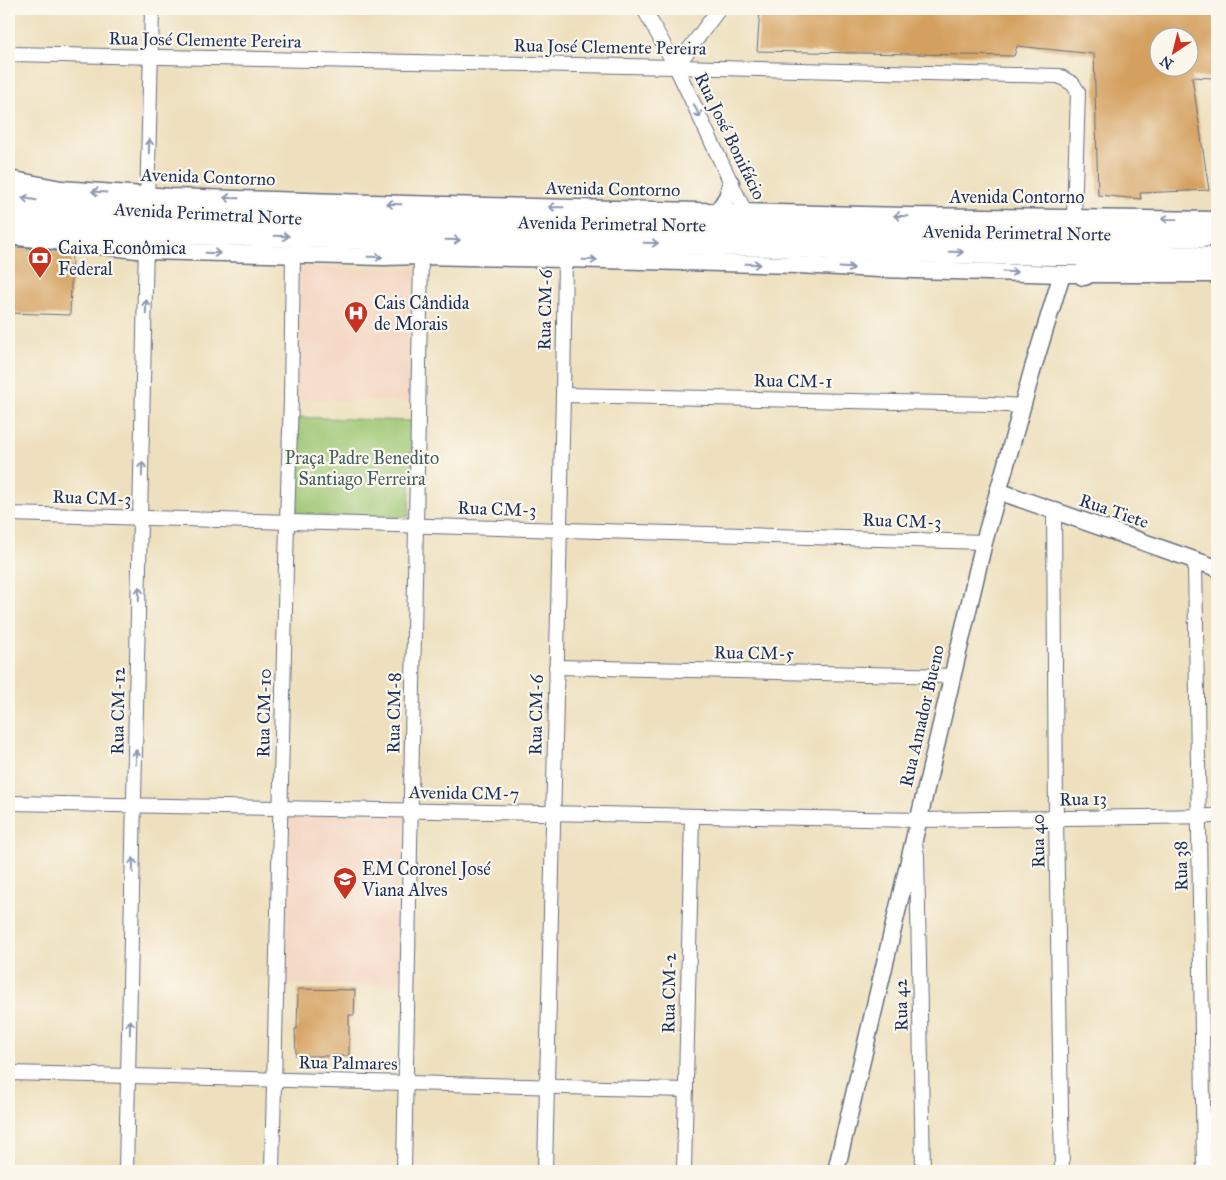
<svg xmlns="http://www.w3.org/2000/svg" width="1226" height="1180" font-family="'IM FELL Great Primer',serif">
<style>
.built{fill:#f4d3c0}
.green{fill:#9dc672;stroke:#5c7a68}
.building{fill:#d4a05e;fill-rule:evenodd}
.lines{fill:none;stroke-linecap:round;stroke-linejoin:round}
.minor-casing{stroke:#656d80;stroke-width:16}
.tertiary-casing{stroke:#656d80;stroke-width:19}
.trunk-casing{stroke:#656d80;stroke-width:25}
.minor{stroke:#fff;stroke-width:14}
.tertiary{stroke:#fff;stroke-width:16}
.trunk{stroke:#fff;stroke-width:22}
.oneway{stroke:#8d97ae}
.labels{text-anchor:middle;dominant-baseline:central;stroke-width:4.5;stroke-linejoin:round;paint-order:stroke}
.street-label{font-size:18px;fill:#1b2f5e;stroke:#fbf7ec}
.poi-label{font-size:18px;fill:#1b2f5e;stroke:#fbf7ec;text-anchor:start}
.park-label{font-size:18px;fill:#425c64;stroke:#fbf7ec}
</style>
<rect width="100%" height="100%" fill="#fbf7ec"/>
<filter id="ink" filterUnits="userSpaceOnUse"><feTurbulence type="fractalNoise" baseFrequency=".02" numOctaves="2"/><feDisplacementMap in="SourceGraphic" scale="10" xChannelSelector="R" yChannelSelector="G"/><feConvolveMatrix kernelMatrix="1 2 1 2 8 2 1 2 1" color-interpolation-filters="sRGB"/></filter>
<filter id="wash" filterUnits="userSpaceOnUse"><feTurbulence type="fractalNoise" baseFrequency=".0096" numOctaves="4" result="noise"/><feDisplacementMap in="SourceGraphic" scale="20" xChannelSelector="R" yChannelSelector="G"/><feGaussianBlur stdDeviation="1.12" result="paint"/><feColorMatrix in="noise" values="0 0 0 0 0 0 0 0 0 0 0 0 0 0 0 0 0 1.4 0 .05"/><feComposite in="paint" operator="in"/></filter>
<g filter="url(#wash)">
<rect width="100%" height="100%" fill="#eee0be"/>
<g class="built">
<polygon points="300,267 416,269 412,402 297,399"/>
<polygon points="289,814 404,816 401,985 287,984"/>
</g>
<polygon class="green" points="295,417 413,421 409,517 296,516"/>
<g id="blocks">
<g class="building">
<path d="M760,9H1217L1215,78L1192,77L1209,190L1140,193L1141,199L1098,195L1094,54L1017,46L1014,56L757,51ZM1158,38H1188V68H1158Z"/>
<polygon points="9,246 72,253 70,315 9,313"/>
<polygon points="298,989 355,990 354,1015 349,1015 349,1056 296,1056 295,1029 297,1029"/>
</g>
</g>
</g>
<g filter="url(#ink)">
<use href="#blocks" fill-opacity="0" stroke="#656d80" stroke-width="1"/>
<g class="lines">
<g class="minor-casing">
<g id="minor">
<polyline points="644,9 676,67 745,212 750,220"/>
<polyline points="9,54 676,67 1059,76 1073,84 1078,92 1074,217"/>
<polyline points="676,67 719,9"/>
<polyline points="147,205 152,9"/>
<polyline points="563,395 991,404 1022,406"/>
<polyline points="1054,511 1056,818 1062,1171"/>
<polyline points="9,514 984,542"/>
<polyline points="1195,561 1204,1171"/>
<polyline points="556,667 952,676"/>
<polyline points="9,803 919,820 1217,816"/>
<polyline points="915,845 917,855 923,1171"/>
<polyline points="9,1073 686,1090"/>
<polyline points="126,1171 146,242"/>
<polyline points="272,1171 287,522 291,399 293,255"/>
<polyline points="404,1171 421,256"/>
<polyline points="545,1171 563,395 565,259"/>
<polyline points="684,1171 692,816"/>
</g>
</g>
<g class="tertiary-casing">
<g id="tertiary">
<polyline points="9,179 61,189 171,197 405,204 905,216 1217,220"/>
<polyline points="718,211 727,197 731,183"/>
<polyline points="9,236 147,251 384,257 421,256 565,259 798,265 880,269 1062,274 1217,274"/>
<polyline points="998,491 1217,568"/>
<polyline points="836,1171 984,542 1033,368 1062,274"/>
</g>
</g>
<g class="trunk-casing">
<g id="trunk">
<polyline points="9,196 66,205 147,213 405,222 754,226 904,231 1201,236 1217,234"/>
<polyline points="9,217 66,225 146,232 405,239 774,245 889,251 1116,255 1217,259"/>
<polyline points="1084,274 1116,256"/>
</g>
</g>
<use href="#minor" class="minor"/>
<use href="#tertiary" class="tertiary"/>
<use href="#trunk" class="trunk"/>
</g>
<defs><path id="oneway-shaft" d="M-6 0H5M1.5-3L5.5 0L1.5 3" fill="none" stroke-width="1.6" stroke-linecap="round" stroke-linejoin="round" transform="scale(1.25)"/></defs>
<g class="oneway">
<use href="#oneway-shaft" transform="translate(697 111) rotate(65)"/>
<use href="#oneway-shaft" transform="translate(149 146) rotate(-89)"/>
<use href="#oneway-shaft" transform="translate(99 192) rotate(-176)"/>
<use href="#oneway-shaft" transform="translate(231 198) rotate(-178)"/>
<use href="#oneway-shaft" transform="translate(29 199) rotate(-171)"/>
<use href="#oneway-shaft" transform="translate(394 204) rotate(-178)"/>
<use href="#oneway-shaft" transform="translate(556 207) rotate(-179)"/>
<use href="#oneway-shaft" transform="translate(901 216) rotate(-178)"/>
<use href="#oneway-shaft" transform="translate(1169 219) rotate(-179)"/>
<use href="#oneway-shaft" transform="translate(282 236) rotate(2)"/>
<use href="#oneway-shaft" transform="translate(453 240) rotate(1)"/>
<use href="#oneway-shaft" transform="translate(651 243) rotate(1)"/>
<use href="#oneway-shaft" transform="translate(956 252) rotate(1)"/>
<use href="#oneway-shaft" transform="translate(213 253) rotate(2)"/>
<use href="#oneway-shaft" transform="translate(375 257) rotate(1)"/>
<use href="#oneway-shaft" transform="translate(590 260) rotate(1)"/>
<use href="#oneway-shaft" transform="translate(753 264) rotate(1)"/>
<use href="#oneway-shaft" transform="translate(847 268) rotate(3)"/>
<use href="#oneway-shaft" transform="translate(1010 272) rotate(1)"/>
<use href="#oneway-shaft" transform="translate(146 307) rotate(-89)"/>
<use href="#oneway-shaft" transform="translate(142 469) rotate(-89)"/>
<use href="#oneway-shaft" transform="translate(139 594) rotate(-89)"/>
<use href="#oneway-shaft" transform="translate(136 757) rotate(-89)"/>
<use href="#oneway-shaft" transform="translate(133 865) rotate(-89)"/>
<use href="#oneway-shaft" transform="translate(130 1027) rotate(-89)"/>
</g>
</g>
<defs>
<g id="bank-pin" transform="scale(1.25)"><path d="M0 17L-7.5 6A9.5 9.5 0 1 1 7.5 6Z" fill="#c8321e" stroke="#fbf7ec"/><path d="M-6-4H6V4H-6ZM0-2.3a2.3 2.3 0 1 0 0 4.6a2.3 2.3 0 1 0 0-4.6Z" fill="#fff"/></g>
<g id="hospital-pin" transform="scale(1.25)"><path d="M0 17L-7.5 6A9.5 9.5 0 1 1 7.5 6Z" fill="#c8321e" stroke="#fbf7ec"/><path d="M-5-5h3v3.5h4V-5h3V5h-3V1.5h-4V5h-3Z" fill="#fff"/></g>
<g id="school-pin" transform="scale(1.25)"><path d="M0 17L-7.5 6A9.5 9.5 0 1 1 7.5 6Z" fill="#c8321e" stroke="#fbf7ec"/><path d="M0-5L7-2L0 1L-7-2ZM-4 1L0 2.5L4 1V4Q0 6-4 4Z" fill="#fff"/></g>
</defs>
<g fill-rule="evenodd">
<use href="#bank-pin" x="40" y="258"/>
<use href="#hospital-pin" x="356" y="313"/>
<use href="#school-pin" x="345" y="879"/>
</g>
<g class="labels">
<g class="street-label">
<text transform="translate(205 40) rotate(1)">Rua José Clemente Pereira</text>
<text transform="translate(610 47) rotate(1)">Rua José Clemente Pereira</text>
<text transform="translate(730 136) rotate(64)">Rua José Bonifácio</text>
<text transform="translate(208 177) rotate(2)">Avenida Contorno</text>
<text transform="translate(613 189) rotate(1)">Avenida Contorno</text>
<text x="1017" y="197">Avenida Contorno</text>
<text transform="translate(208 214) rotate(3)">Avenida Perimetral Norte</text>
<text transform="translate(612 224) rotate(1)">Avenida Perimetral Norte</text>
<text transform="translate(1017 233) rotate(1)">Avenida Perimetral Norte</text>
<text transform="translate(545 310) rotate(-89)">Rua CM-6</text>
<text transform="translate(793 381) rotate(1)">Rua CM-1</text>
<text transform="translate(92 498) rotate(2)">Rua CM-3</text>
<text transform="translate(497 509) rotate(2)">Rua CM-3</text>
<text transform="translate(1114 511) rotate(19)">Rua Tiete</text>
<text transform="translate(902 521) rotate(2)">Rua CM-3</text>
<text transform="translate(754 653) rotate(1)">Rua CM-5</text>
<text transform="translate(118 711) rotate(-89)">Rua CM-12</text>
<text transform="translate(264 713) rotate(-89)">Rua CM-10</text>
<text transform="translate(394 713) rotate(-89)">Rua CM-8</text>
<text transform="translate(536 715) rotate(-89)">Rua CM-6</text>
<text transform="translate(922 716) rotate(-77)">Rua Amador Bueno</text>
<text transform="translate(464 793) rotate(1)">Avenida CM-7</text>
<text transform="translate(1083 799) rotate(-1)">Rua 13</text>
<text transform="translate(1038 841) rotate(-91)">Rua 40</text>
<text transform="translate(1181 866) rotate(-91)">Rua 38</text>
<text transform="translate(669 993) rotate(-89)">Rua CM-2</text>
<text transform="translate(901 1005) rotate(-91)">Rua 42</text>
<text transform="translate(348 1063) rotate(1)">Rua Palmares</text>
</g>
<g class="poi-label">
<text x="58" y="248">Caixa Econômica<tspan x="58" dy="21">Federal</tspan></text>
<text x="374" y="303">Cais Cândida<tspan x="374" dy="21">de Morais</tspan></text>
<text x="362" y="869">EM Coronel José<tspan x="362" dy="21">Viana Alves</tspan></text>
</g>
<g class="park-label">
<text x="362" y="458">Praça Padre Benedito<tspan x="362" dy="21">Santiago Ferreira</tspan></text>
</g>
</g>
<rect width="1226" height="1180" fill="none" stroke="#fbf7ec" stroke-width="30"/>
<g transform="translate(1174 52) rotate(215)"><circle r="24" fill="#fbf7ec" stroke="#a1a7b3"/>
<path d="M0-4L9 19L0 12L-9 19Z" fill="#c8321e"/>
<text y="-8" font-size="14" font-weight="bold" text-anchor="middle" fill="#1b2f5e">N</text>
</g>
</svg>
